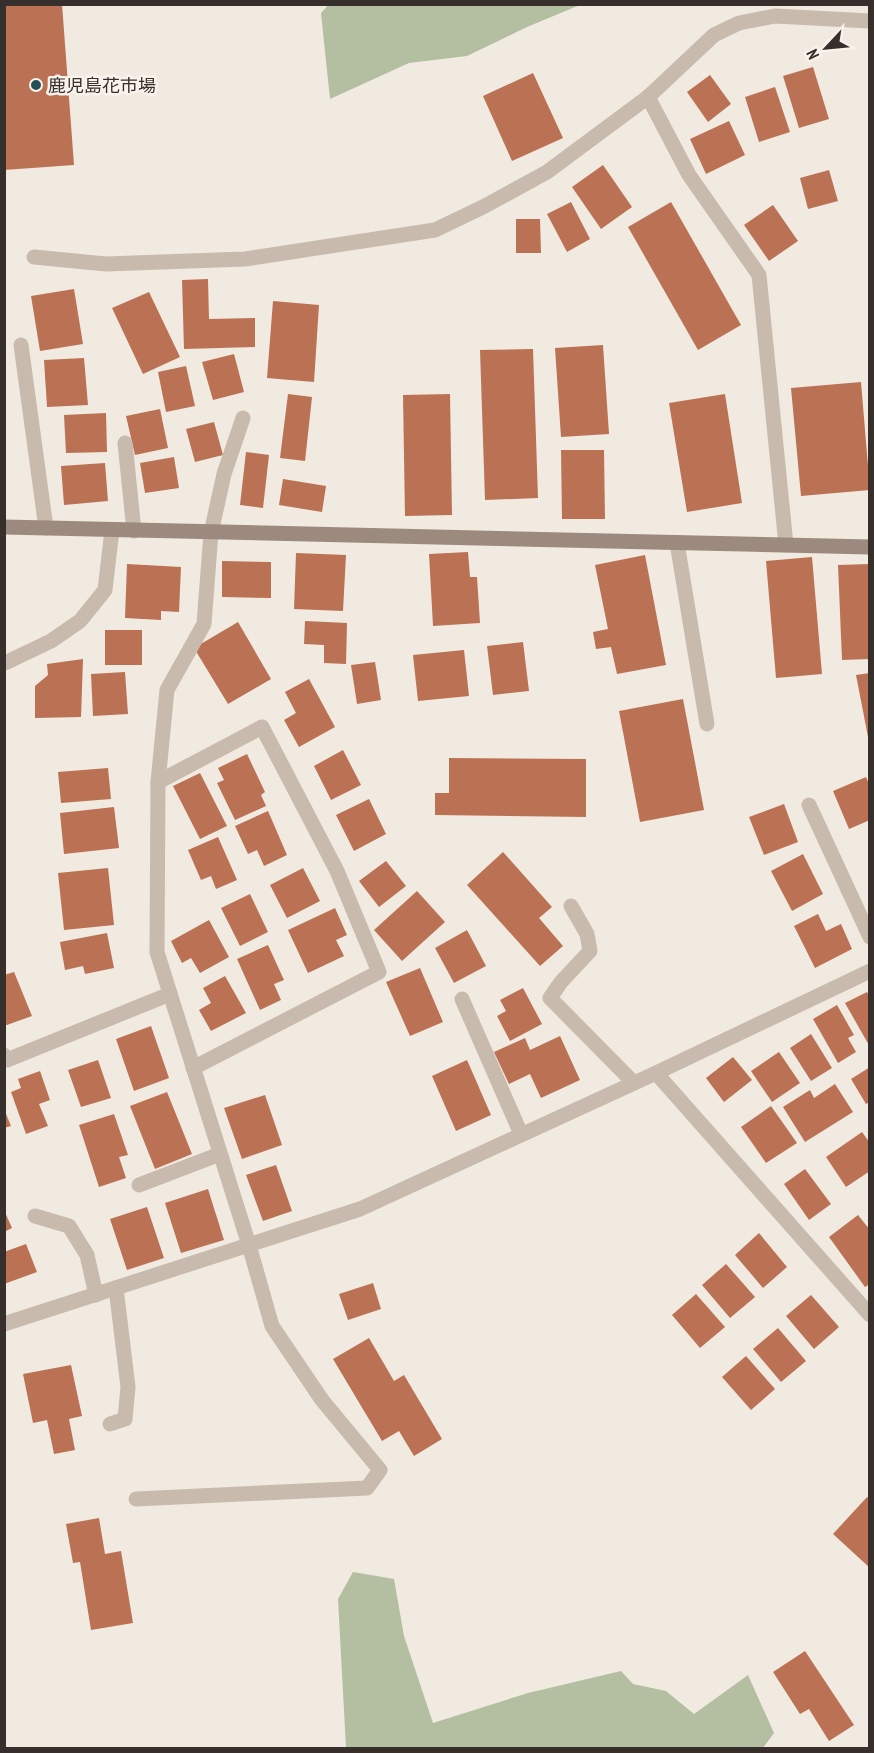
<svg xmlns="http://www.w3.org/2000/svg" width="874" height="1753" font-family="'PT Sans Narrow','Noto Sans JP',sans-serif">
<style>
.green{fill:#b4bfa1}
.building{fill:#bb7154}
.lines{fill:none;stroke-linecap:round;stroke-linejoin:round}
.street{stroke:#c8baad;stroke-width:15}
.secondary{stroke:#9c8a7e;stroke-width:15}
.poi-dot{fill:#245055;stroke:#f9f3ec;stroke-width:2}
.labels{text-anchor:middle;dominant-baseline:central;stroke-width:5;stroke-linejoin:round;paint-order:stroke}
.poi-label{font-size:18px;fill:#372f2b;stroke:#f9f3ec;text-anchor:start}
</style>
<rect width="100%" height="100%" fill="#f1eae0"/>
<g class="green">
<polygon points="329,4 580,4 580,5 527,27 467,56 409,63 330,99 321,13"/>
<polygon points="353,1572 394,1579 404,1636 433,1723 528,1693 621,1671 633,1684 666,1691 694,1714 748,1675 774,1733 763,1748 346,1748 338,1599"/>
</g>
<g class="building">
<polygon points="4,4 62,4 74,165 4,170"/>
<polygon points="813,67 829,119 799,128 783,76"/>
<polygon points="533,73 563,138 512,161 483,96"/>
<polygon points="710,75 731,104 708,122 687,92"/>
<polygon points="775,87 790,132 759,142 745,97"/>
<polygon points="729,121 745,155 706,174 690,139"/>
<polygon points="603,165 632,207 601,229 572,187"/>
<polygon points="829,170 838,201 808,209 800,178"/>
<polygon points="571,202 590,239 567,252 547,214"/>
<polygon points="671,202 741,325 698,350 628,227"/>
<polygon points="773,205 798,241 769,261 744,225"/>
<polygon points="516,219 540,219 541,253 516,253"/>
<polygon points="208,279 209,319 255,318 255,347 184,349 182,280"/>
<polygon points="74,289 83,344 40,351 31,296"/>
<polygon points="149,292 180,357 143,374 112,308"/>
<polygon points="273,301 319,305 314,382 267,378"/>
<polygon points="603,345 609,434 561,437 555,348"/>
<polygon points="533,349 538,498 485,500 480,350"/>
<polygon points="234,354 244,392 213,400 202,362"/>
<polygon points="84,358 88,405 47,407 44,360"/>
<polygon points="186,366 195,406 166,412 158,372"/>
<polygon points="861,382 870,490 801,496 791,388"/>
<polygon points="288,394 312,397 305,461 280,458"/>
<polygon points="450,394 452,515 405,516 403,395"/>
<polygon points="725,394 742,503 687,512 669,403"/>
<polygon points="160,409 168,448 135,455 126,416"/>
<polygon points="106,413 107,452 66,453 64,415"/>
<polygon points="214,422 223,455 195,462 186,429"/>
<polygon points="561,450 604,450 605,519 562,519"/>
<polygon points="246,452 269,455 263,508 240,505"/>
<polygon points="174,457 179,488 145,493 140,463"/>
<polygon points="105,463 108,501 64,505 61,466"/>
<polygon points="283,479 326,486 322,512 279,505"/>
<polygon points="468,552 470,577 477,577 480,623 433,626 429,554"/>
<polygon points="296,553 346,555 343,611 294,609"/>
<polygon points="645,555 666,665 617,674 611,647 596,649 593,632 608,629 595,565"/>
<polygon points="812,557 822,674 776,678 766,561"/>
<polygon points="222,561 271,562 271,598 222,597"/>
<polygon points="127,564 181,567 179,612 161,611 161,620 125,618"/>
<polygon points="870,564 870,659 842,660 838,565"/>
<polygon points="305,621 347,623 346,664 324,663 324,645 304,644"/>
<polygon points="238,622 271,679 228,704 194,648"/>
<rect x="105" y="630" width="37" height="35"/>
<polygon points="523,642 529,691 493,695 487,646"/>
<polygon points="464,650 469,696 418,701 413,655"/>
<polygon points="83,659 81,717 35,718 35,686 48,675 47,664"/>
<polygon points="375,662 381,700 357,704 351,665"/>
<polygon points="125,672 128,714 93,716 91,674"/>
<polygon points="870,673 870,737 868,737 856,675"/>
<polygon points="309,679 335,727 299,747 284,720 296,713 285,692"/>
<polygon points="683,699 704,810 640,822 619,711"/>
<polygon points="343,750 361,785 331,800 314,766"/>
<polygon points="247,754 265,792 261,795 266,806 235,820 217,783 224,780 218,768"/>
<polygon points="449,758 586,759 586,817 435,815 435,793 449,793"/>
<polygon points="108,768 111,799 61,803 58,772"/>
<polygon points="200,773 227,826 200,839 173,786"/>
<polygon points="866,777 870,786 870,820 849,829 833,791"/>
<polygon points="369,799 386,834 354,851 336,815"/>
<polygon points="784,804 798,842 764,855 749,817"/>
<polygon points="114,807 119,848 64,854 60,813"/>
<polygon points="268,811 287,855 264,866 257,850 248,854 235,826"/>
<polygon points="218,837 237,880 216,889 211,876 201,880 188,850"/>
<polygon points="503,852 552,907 539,918 563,946 540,966 467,885"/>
<polygon points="803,854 823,894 792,911 771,871"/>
<polygon points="386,861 406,886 379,907 359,881"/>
<polygon points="108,868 114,925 64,930 58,873"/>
<polygon points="303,868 320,901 287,918 270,885"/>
<polygon points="417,891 445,922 402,961 374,930"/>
<polygon points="250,894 268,932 240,946 221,908"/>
<polygon points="335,908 347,935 336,940 344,956 308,973 288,930"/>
<polygon points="818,914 826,931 841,924 852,949 815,968 794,926"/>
<polygon points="209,920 229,957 200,973 191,958 182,963 171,941"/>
<polygon points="467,930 486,966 454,983 435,948"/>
<polygon points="107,933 114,968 85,974 83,966 65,970 60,942"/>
<polygon points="268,945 284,980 274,984 281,1000 260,1010 237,959"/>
<polygon points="420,968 443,1022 410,1036 386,982"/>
<polygon points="14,972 32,1016 4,1026 4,975"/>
<polygon points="225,976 246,1013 211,1031 199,1010 211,1003 203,988"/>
<polygon points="523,988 542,1024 510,1041 497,1016 506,1011 500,1000"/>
<polygon points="867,992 870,997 870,1047 845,1003"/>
<polygon points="837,1005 854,1035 848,1038 856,1052 838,1063 813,1019"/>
<polygon points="151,1026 169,1078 134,1091 116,1039"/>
<polygon points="811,1034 832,1068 811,1081 790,1048"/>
<polygon points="560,1036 580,1080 541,1098 530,1074 509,1084 494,1052 525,1038 530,1050"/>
<polygon points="779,1052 800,1083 772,1102 751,1071"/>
<polygon points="733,1057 752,1080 724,1102 706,1078"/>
<polygon points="98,1060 111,1098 81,1107 68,1070"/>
<polygon points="467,1060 491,1115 456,1131 432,1076"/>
<polygon points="870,1067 870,1102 866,1104 851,1079"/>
<polygon points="40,1071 50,1100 39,1104 48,1126 26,1134 11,1092 21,1088 18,1079"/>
<polygon points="835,1084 853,1112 805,1142 783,1107 810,1090 814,1098"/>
<polygon points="167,1092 192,1154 155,1169 130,1106"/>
<polygon points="265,1095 282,1145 242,1159 224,1108"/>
<polygon points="771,1106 797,1143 766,1163 741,1127"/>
<polygon points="4,1109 11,1126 4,1128"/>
<polygon points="114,1114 128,1155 119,1157 126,1178 99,1187 79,1125"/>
<polygon points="862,1132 870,1143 870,1171 846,1187 826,1157"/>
<polygon points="276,1165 292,1211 263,1221 246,1175"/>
<polygon points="805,1169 831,1204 809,1220 784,1184"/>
<polygon points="208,1189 224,1240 181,1253 165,1203"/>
<polygon points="147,1207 164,1258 127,1270 110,1219"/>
<polygon points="4,1210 12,1228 4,1232"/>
<polygon points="858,1215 870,1230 870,1284 865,1287 829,1237"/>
<polygon points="759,1233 787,1267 763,1288 735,1255"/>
<polygon points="26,1244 37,1272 4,1284 4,1252"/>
<polygon points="726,1264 755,1297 730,1318 702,1285"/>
<polygon points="373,1283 381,1309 348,1320 339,1294"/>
<polygon points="696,1294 725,1327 700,1348 672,1315"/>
<polygon points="811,1295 839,1327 814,1349 786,1316"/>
<polygon points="778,1328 806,1361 781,1382 753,1349"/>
<polygon points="369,1338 394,1381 404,1375 442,1439 414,1456 399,1431 382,1441 333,1359"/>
<polygon points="746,1356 775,1389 751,1410 722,1377"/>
<polygon points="71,1365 82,1416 69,1419 75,1450 54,1454 47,1420 33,1423 23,1374"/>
<polygon points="867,1497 870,1499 870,1568 833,1534"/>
<polygon points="99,1518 105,1554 121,1551 133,1623 91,1630 80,1562 73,1563 66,1524"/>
<polygon points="805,1651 854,1725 829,1741 809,1709 800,1714 773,1672"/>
</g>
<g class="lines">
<g class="street">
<polyline points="648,97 689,175 759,275 786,545"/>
<polyline points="34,257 106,264 245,259 435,230 483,207 547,172 648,97 714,35 739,23 775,16 870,21"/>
<polyline points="21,345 46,528"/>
<polyline points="125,443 134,531"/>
<polyline points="677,543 707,724"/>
<polyline points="5,663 51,641 80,621 105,590 112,530"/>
<polyline points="158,782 262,727 337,871 379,972 193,1068"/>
<polyline points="809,805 870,937"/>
<polyline points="571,906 587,934 590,951 561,982 550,998 634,1083"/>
<polyline points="462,999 521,1134"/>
<polyline points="4,1055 7,1060 170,994"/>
<polyline points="656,1073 870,1315"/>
<polyline points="139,1185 220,1154"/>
<polyline points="35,1216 69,1226 87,1255 96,1295"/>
<polyline points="4,1324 360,1209 656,1073 870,971"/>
<polyline points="110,1424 125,1419 128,1387 116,1288"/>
<polyline points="136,1499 367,1488 380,1470 322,1400 272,1326 249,1245 157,952 158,782 167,690 204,624 211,533 224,474 243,418"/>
</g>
<polyline class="secondary" points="4,527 870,547"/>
</g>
<circle class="poi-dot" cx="36" cy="85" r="6"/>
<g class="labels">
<g class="poi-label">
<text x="48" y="85">鹿児島花市場</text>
</g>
</g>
<rect width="874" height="1753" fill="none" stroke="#372f2b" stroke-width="12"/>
<g transform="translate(826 48) rotate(244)" stroke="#f9f3ec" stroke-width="4.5" paint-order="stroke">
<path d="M0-4.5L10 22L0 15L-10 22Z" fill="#372f2b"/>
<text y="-9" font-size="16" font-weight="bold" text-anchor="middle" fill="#372f2b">N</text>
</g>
</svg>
